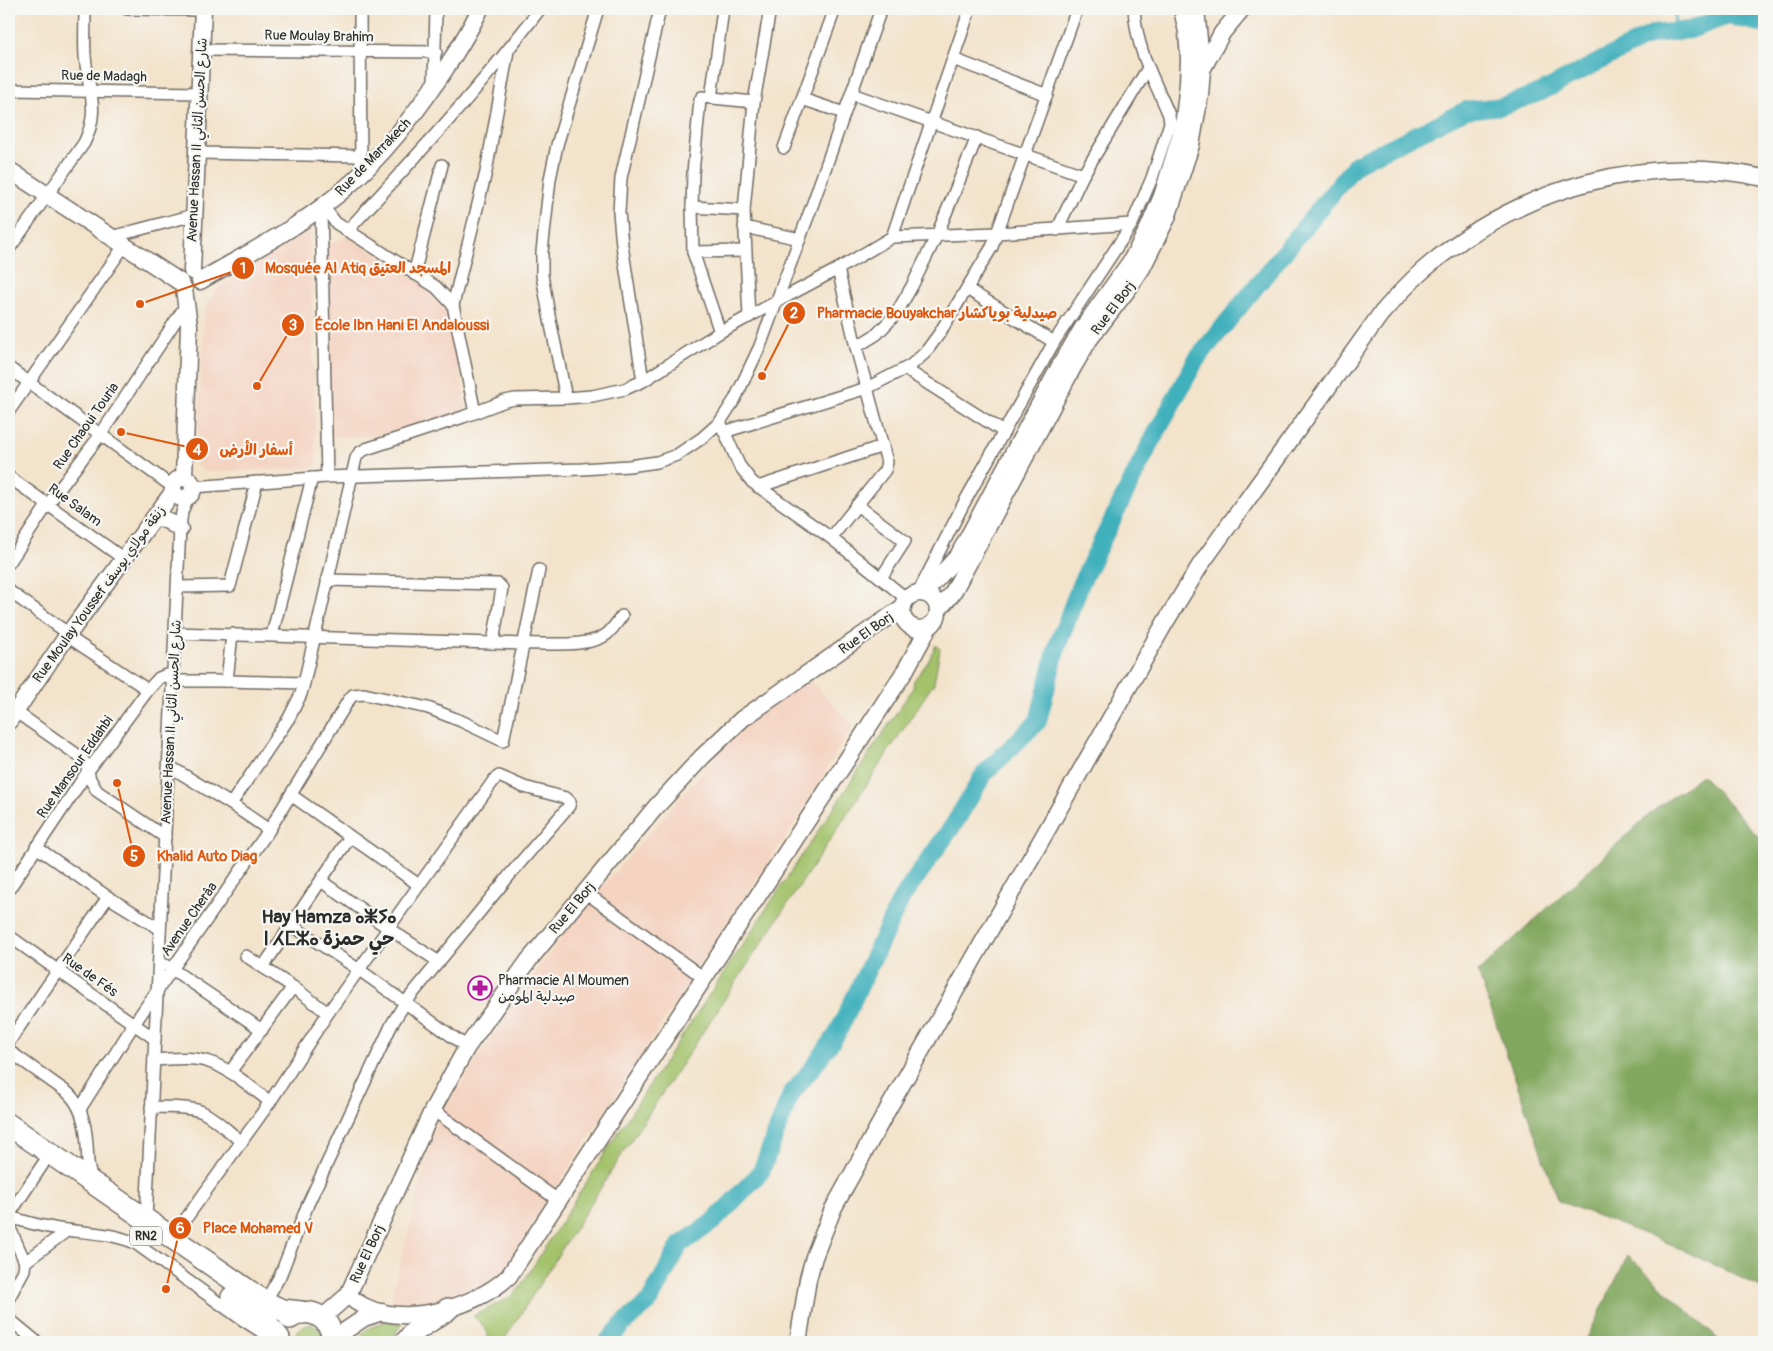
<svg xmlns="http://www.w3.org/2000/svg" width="1773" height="1351" font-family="Pangolin,'Playpen Sans Arabic','Noto Sans Tifinagh',sans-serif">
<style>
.built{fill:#f4d3c1}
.green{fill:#a3c26a;stroke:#67764a}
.forest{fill:#82a85e;stroke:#566a44}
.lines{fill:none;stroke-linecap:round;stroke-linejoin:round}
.stream{stroke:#41b0bc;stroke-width:3}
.river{stroke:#41b0bc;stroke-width:18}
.street-casing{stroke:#716b63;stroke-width:14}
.secondary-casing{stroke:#716b63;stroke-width:19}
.highway-casing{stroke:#716b63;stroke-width:24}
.street{stroke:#fff;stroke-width:11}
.secondary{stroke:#fff;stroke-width:16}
.highway{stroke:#fff;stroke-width:21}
.labels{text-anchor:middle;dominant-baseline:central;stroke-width:4.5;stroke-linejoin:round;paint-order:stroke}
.shield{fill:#f6f6f2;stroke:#686867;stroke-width:1}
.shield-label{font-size:12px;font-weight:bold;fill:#2b2b2b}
.street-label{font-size:14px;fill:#2b2b2b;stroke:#f6f6f2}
.poi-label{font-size:14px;fill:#2b2b2b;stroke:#f6f6f2;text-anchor:start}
.district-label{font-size:19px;font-weight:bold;fill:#2b2b2b;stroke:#f6f6f2}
.leader{fill:none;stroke:#df570e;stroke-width:2}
.callout-dot{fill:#df570e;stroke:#f6f6f2;stroke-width:2}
.mark-label{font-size:15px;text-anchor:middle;font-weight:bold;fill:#fff}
.callout-label{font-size:15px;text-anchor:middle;font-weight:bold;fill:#df570e;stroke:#f6f6f2;stroke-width:4.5;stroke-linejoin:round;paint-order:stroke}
</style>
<rect width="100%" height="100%" fill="#f6f6f2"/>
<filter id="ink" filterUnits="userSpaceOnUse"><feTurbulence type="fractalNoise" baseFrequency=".02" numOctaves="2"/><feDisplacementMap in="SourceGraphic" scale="10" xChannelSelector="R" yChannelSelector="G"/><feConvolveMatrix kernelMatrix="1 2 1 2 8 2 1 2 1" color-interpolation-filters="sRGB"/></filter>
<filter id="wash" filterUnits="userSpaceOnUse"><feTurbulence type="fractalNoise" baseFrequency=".0096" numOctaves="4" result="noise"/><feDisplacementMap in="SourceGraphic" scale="20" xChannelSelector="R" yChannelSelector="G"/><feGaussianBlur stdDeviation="1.12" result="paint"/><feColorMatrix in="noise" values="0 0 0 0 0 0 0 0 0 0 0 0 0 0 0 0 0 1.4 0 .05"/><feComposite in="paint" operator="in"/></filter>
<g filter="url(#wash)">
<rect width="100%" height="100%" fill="#f3e3cb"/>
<g class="built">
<polygon points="310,231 316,468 203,472 196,463 205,308 220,286"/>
<polygon points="348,236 440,294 449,312 467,415 407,436 328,437 321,247"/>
<polygon points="808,678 853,725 786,837 740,902 498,1278 475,1293 419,1307 390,1303 436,1124 524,986 602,887 745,723"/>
</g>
<g class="green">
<polygon points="936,645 940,649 934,683 628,1145 503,1342 486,1342 488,1333 482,1325 473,1316 511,1297 520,1287 619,1131 913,688 914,680 928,662"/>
<polygon points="386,1321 403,1324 398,1329 391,1342 351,1342 369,1328"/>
<path d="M312,1324L320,1329L323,1342H295C293,1331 302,1326 312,1324Z"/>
</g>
<g class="forest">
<polygon points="1702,775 1764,843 1764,1289 1668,1243 1558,1201 1478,972 1653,811"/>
<polygon points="1628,1255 1721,1342 1585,1342"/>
</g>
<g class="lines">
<polyline class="stream" points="1673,32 1676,9"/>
<polyline class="river" points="607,1342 624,1323 649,1302 680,1245 714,1221 761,1172 791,1094 814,1066 837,1034 901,899 954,824 984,774 1038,721 1057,647 1081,583 1149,446 1196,360 1356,164 1466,110 1502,106 1541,92 1652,34 1690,30 1727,16 1764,24"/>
</g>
</g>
<g filter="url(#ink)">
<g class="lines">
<g class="street-casing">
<g id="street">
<polyline points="127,9 203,10"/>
<polyline points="360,9 361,173"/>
<polyline points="201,50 436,52"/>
<polyline points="953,59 1047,95"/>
<polyline points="434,83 436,9"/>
<polyline points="9,90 200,93"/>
<polyline points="852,94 1083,175"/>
<polyline points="711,98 723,9"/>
<polyline points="802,99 844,113"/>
<polyline points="784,148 835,9"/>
<polyline points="197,153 360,156"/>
<polyline points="323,206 336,223 436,287 453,305"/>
<polyline points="692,207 744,210"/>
<polyline points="321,208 327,477"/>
<polyline points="744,227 800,239"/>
<polyline points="1057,230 1083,175 1148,68"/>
<path d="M347,231C414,159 481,87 540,9"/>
<polyline points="111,237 194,215"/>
<polyline points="892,237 970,9"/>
<path d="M9,249L84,143C101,109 88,91 85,56C84,40 85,24 85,9"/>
<polyline points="693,252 745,251"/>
<polyline points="414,274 442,165"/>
<polyline points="967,289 1054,342"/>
<polyline points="749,317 744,210 754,102 770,9"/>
<polyline points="720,332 693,252 692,207 693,173 700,100 702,97 754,102"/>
<polyline points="856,347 877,334 896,314 912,286 937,235 977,137"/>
<polyline points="9,368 173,487"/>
<polyline points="905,369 1004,432"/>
<polyline points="643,381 622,245 619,212 621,178 660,9"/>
<polyline points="566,398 549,315 542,275 542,252 550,179 557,145 598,9"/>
<polyline points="9,411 124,246"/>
<polyline points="475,413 453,305 486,172 508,51"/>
<polyline points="722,426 739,465 752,482 831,538 907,599"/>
<polyline points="724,432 867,388 910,366 925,353 939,334 992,247 1077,9"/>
<polyline points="9,477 124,559"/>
<polyline points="193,487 327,477 582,469 629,466 657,462 677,455 702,438 720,422 735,399 760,346 813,203 881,9"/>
<polyline points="758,487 883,446"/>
<polyline points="857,505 905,541 881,578"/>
<polyline points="831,538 885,470 887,462 856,347 838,269"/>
<polyline points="9,563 48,504 101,434 186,305"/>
<polyline points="327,580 498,584 502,588 493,643"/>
<polyline points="178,587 230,586 257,482"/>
<polyline points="9,591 69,634"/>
<path d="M918,593L964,503L1054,342L1132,224L1152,178L1170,123L1169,115C1153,76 1137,52 1134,9"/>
<path d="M175,633L524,644C546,643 590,648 607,634C613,629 617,622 622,616"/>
<polyline points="272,635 312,478"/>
<polyline points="67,636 148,690"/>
<polyline points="227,681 304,683"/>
<polyline points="9,707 79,756 86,764 90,779 97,791 165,837"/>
<polyline points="169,766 231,804 289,718 301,694 304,683 356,458 359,453 366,449 463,417 505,401 515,399 566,398 592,396 625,389 643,381 720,332 838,269 892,237 997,233 1132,224"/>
<polyline points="291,795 419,885"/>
<polyline points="231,804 269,830"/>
<polyline points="36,847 108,897 160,929"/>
<polyline points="321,881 388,928 439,962"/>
<polyline points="9,889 88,771 148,690 159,678 166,675 173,681 227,681 232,634"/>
<polyline points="585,892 704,978"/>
<polyline points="291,925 358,969 467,1047"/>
<polyline points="9,936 155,1039"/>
<polyline points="246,956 293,987 328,1013"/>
<polyline points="166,965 262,1030"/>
<polyline points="263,967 350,837"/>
<polyline points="9,1042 108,897"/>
<path d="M9,1051L68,1093C82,1106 86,1126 87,1145C88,1158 87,1169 93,1181"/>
<path d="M154,1060C172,1059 194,1056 212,1063C233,1071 252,1088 270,1102"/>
<polyline points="230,1072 293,987"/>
<path d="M151,1107C167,1108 185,1106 200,1111C213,1116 230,1133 242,1142"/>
<polyline points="80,1109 134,1024 269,830 348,701 353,695 364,694 428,708 461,721 503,741 539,570"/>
<polyline points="433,1110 559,1201"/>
<polyline points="9,1215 43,1164"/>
<path d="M9,1217C25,1222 41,1226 58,1229C84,1233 110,1232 135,1243L240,1318L271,1338"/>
<polyline points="146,1219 180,528 182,512 188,497"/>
<polyline points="9,1226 25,1262 24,1270 9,1298"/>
<polyline points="172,1238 270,1102 328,1013 494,780 499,776 524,787 566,798 570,802 569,806 513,871 405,1003 392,1024 308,1204 280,1276 265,1302"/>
<polyline points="25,1262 68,1230"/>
<polyline points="9,1319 37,1342"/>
</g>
</g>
<g class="secondary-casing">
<g id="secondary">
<polyline points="1203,68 1222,33 1242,9"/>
<polyline points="9,170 180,282"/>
<polyline points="192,271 203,9"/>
<path d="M200,281C241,257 285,235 323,206C372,171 411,121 444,71C457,51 470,31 480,9"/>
<polyline points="184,289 189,325 184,478"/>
<circle cx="183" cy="488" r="10"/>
<polyline points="155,517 168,521 180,529"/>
<polyline points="924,593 958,556 1061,364 1082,329 1131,261 1148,229 1162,196 1180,137 1184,119 1188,83 1189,58 1187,32 1182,9"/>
<circle cx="920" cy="611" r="18"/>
<polyline points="938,610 952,594 1072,369 1089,340 1128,289 1142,268 1167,218 1191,145 1200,95 1202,70 1196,9"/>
<polyline points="9,721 67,636 173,492"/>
<path d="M348,1295C387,1334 474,1310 509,1276L905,671L930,625"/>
<polyline points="322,1318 348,1295 434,1107 467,1047 529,960 655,808 702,757 742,719 903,607"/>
<polyline points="333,1339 364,1318 382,1312"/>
<path d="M798,1342L808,1279L814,1257L833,1209L888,1109L1166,621L1201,564L1380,315C1395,298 1410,281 1428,266C1521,188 1644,152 1764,178"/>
</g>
</g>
<g class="highway-casing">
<g id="highway">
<polyline points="9,1125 265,1302 282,1310 301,1312"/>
<polyline points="232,1297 265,1321 279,1338"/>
<path d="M290,1318C309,1304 334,1319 332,1342"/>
<polyline points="406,1342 415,1331 448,1309"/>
</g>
</g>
<use href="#street" class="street"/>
<use href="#secondary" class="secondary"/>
<use href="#highway" class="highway"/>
</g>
</g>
<defs>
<g id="pharmacy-ring" transform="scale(1.25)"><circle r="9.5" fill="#f6f6f2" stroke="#b5179e" stroke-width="1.5"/><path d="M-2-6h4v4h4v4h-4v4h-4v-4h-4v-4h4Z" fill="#b5179e"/></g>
</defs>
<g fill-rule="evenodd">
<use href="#pharmacy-ring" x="480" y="988"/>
</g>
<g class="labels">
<rect class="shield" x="130" y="1226.5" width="32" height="19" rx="4"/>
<g class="shield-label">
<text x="146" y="1236">RN2</text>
</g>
<g class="street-label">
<text transform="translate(319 36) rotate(1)">Rue Moulay Brahim</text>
<text transform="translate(104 76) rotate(1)">Rue de Madagh</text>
<text transform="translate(197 140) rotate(-87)">Avenue Hassan II شارع الحسن الثاني</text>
<text transform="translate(373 157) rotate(-46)">Rue de Marrakech</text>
<text transform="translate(1113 308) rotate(-53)">Rue El Borj</text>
<text transform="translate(86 426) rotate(-55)">Rue Chaoui Touria</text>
<text transform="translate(75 505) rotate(36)">Rue Salam</text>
<text transform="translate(99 594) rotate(-54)">Rue Moulay Youssef زنقة مولاي يوسف</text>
<text transform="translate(866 633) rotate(-35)">Rue El Borj</text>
<text transform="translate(171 722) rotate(-87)">Avenue Hassan II شارع الحسن الثاني</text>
<text transform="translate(75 767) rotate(-55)">Rue Mansour Eddahbi</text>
<text transform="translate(572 908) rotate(-50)">Rue El Borj</text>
<text transform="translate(189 919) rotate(-55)">Avenue Cherâa</text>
<text transform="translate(90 975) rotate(35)">Rue de Fés</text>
<text transform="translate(367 1254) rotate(-65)">Rue El Borj</text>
</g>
<g class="poi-label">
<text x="498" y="980">Pharmacie Al Moumen<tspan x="498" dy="16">صيدلية المومن</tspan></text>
</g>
<g class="district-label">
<text x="329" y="917">Hay Hamza ⴰⵥⵢⴰ<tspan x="329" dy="22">ⵏ ⵃⵎⵣⴰ حي حمزة</tspan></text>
</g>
</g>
<path class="leader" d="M140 304L243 268M762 376L794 313M257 386L293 325M121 432L197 449M117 783L134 856M166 1289L180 1228"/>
<g class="callout-dot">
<circle cx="140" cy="304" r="5"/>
<circle cx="762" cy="376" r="5"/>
<circle cx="257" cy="386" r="5"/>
<circle cx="121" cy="432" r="5"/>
<circle cx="117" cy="783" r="5"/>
<circle cx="166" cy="1289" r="5"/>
<circle cx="243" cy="268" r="12"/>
<circle cx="794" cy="313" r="12"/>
<circle cx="293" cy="325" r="12"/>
<circle cx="197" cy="449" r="12"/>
<circle cx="134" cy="856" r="12"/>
<circle cx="180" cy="1228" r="12"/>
</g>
<g class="mark-label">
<text x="243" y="273">1</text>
<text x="794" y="318">2</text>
<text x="293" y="330">3</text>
<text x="197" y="455">4</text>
<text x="134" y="861">5</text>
<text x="180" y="1233">6</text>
</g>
<g class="callout-label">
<text x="358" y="273">Mosquée Al Atiq المسجد العتيق</text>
<text x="937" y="318">Pharmacie Bouyakchar صيدلية بوياكشار</text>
<text x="402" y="330">École Ibn Hani El Andaloussi</text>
<text x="256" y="455">أسفار الأرض</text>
<text x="207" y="861">Khalid Auto Diag</text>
<text x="258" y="1233">Place Mohamed V</text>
</g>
<rect width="1773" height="1351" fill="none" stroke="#f6f6f2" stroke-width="30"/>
</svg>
